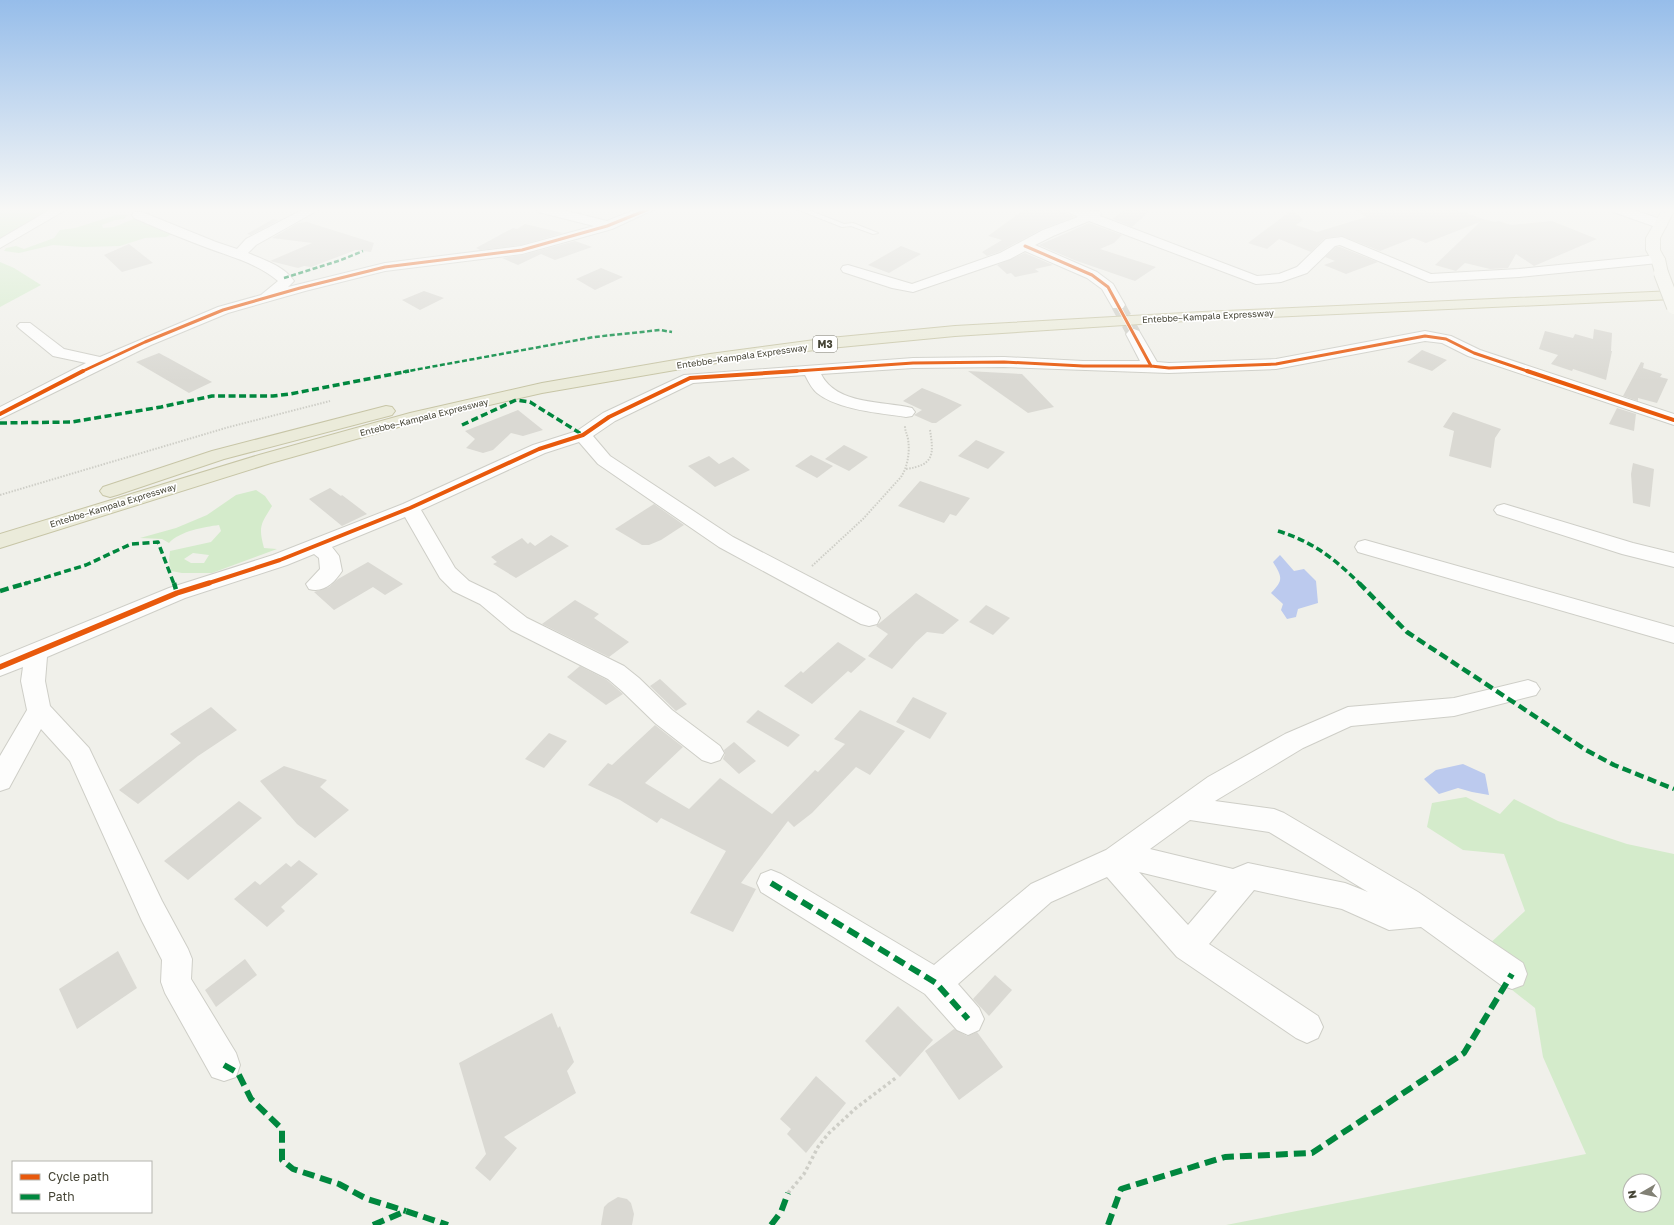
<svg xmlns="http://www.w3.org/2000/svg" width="1674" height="1225" font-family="'Golos Text',sans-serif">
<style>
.green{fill:#d4ebcb;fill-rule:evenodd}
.water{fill:#bccaee}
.building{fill:#dad9d3}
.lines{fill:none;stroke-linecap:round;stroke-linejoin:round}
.street-tunnel{stroke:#cecec6;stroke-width:14;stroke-dasharray:14 7;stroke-linecap:butt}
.lane-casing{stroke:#cecec7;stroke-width:2}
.street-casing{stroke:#cecec7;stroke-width:2}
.secondary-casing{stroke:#d0d0c3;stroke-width:2}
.highway-casing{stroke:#c7c5a6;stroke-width:2}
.path-far1{stroke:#cecec7;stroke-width:2;stroke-dasharray:1.5 1.5;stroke-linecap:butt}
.path{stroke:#cecec7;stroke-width:3.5;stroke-dasharray:3 3;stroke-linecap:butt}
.lane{fill:#fdfdfc;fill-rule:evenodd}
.street{fill:#fdfdfc;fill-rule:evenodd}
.secondary{fill:#f6f6ef;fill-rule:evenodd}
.highway{fill:#ebebda;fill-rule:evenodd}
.secondary-bridge-casing{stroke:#d0d0c3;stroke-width:16;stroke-linecap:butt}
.secondary-bridge{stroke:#f6f6ef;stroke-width:14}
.quiet-far3{stroke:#00873e;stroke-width:2.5;stroke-dasharray:5 2.5;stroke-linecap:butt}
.quiet-far2{stroke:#00873e;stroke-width:3.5;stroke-dasharray:7 3.5;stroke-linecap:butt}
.quiet-far1{stroke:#00873e;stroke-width:4.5;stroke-dasharray:9 4.5;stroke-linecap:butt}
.quiet{stroke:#00873e;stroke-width:6;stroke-dasharray:12 6;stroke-linecap:butt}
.cycleway-far2-casing{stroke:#fff;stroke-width:4.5}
.cycleway-far1-casing{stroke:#fff;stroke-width:6}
.cycleway-casing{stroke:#fff;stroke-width:8}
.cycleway-far2{stroke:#e8590c;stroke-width:3}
.cycleway-far1{stroke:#e8590c;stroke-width:4}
.cycleway{stroke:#e8590c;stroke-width:5.5}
.labels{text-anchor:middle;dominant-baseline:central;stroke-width:3.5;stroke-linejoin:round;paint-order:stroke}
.far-street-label{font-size:9px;fill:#464536;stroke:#fff}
.shield{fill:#fff;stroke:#7e7d72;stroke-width:1}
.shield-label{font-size:10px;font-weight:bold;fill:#464536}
</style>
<rect width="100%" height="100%" fill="#f0f0ea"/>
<g class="green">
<polygon points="0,209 55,209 0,242"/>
<polygon points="116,215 128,215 124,219 115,220 102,225 103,228 114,227 138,217 174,233 166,237 145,238 120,246 83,247 53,245 19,253 4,251 6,248 16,246 24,249 54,238 60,230 75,228"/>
<polygon points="0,262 14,268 41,285 0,307"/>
<path d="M256,490L265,496L272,506C261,524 258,526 264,548L277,549L212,573H182L171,571L169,561L170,551L211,542L221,531L219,525C204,527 180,531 169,543L162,539L140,538L176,528L207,515L236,495ZM193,553L209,555L204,563H191L184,559Z"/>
<path d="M1466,797L1500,814L1514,799L1558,821L1627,844L1674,854V1225H1226L1586,1154L1543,1057L1535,1008L1473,959L1525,911L1504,854L1463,850L1427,827L1432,803ZM1630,1181H1654V1205H1630Z"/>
</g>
<g class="water">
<path d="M1280,555L1294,571L1304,569L1316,581L1318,603L1298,609L1296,617L1287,619L1281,610L1283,604L1271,593C1284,580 1282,577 1273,562Z"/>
<polygon points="1463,764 1485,774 1489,795 1472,792 1458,788 1439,794 1424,779 1436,770"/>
</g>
<g class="building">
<polygon points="1025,209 1059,209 1074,217 1042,229 999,252 987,256 982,252 1002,240 988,236"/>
<polygon points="1125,209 1152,209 1132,227 1113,219"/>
<polygon points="1293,209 1303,220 1296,225 1317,232 1366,217 1354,209 1455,209 1483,219 1495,222 1499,221 1511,225 1552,221 1597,239 1534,266 1516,254 1508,268 1490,269 1465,263 1456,271 1435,265 1480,222 1426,243 1413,238 1380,251 1342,236 1325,238 1311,252 1279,239 1267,249 1248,243"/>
<polygon points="273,219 279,220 251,235 247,234"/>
<polygon points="307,222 374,243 371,252 356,250 311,267 304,266 298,268 270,261 312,243 272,238 298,223"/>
<polygon points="1089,223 1122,235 1114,243 1100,249 1156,267 1135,281 1074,260 1039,245"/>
<polygon points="525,224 563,233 521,245 480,250 476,248 513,228 517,229"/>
<polygon points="575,241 592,247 555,260 541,254 518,265 502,258 522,255"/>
<polygon points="129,244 153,263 122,272 104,255"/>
<polygon points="901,246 921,254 889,273 868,265"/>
<polygon points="1336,247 1340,247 1378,262 1346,274 1324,265 1335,261 1325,257"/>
<polygon points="1025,253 1053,265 1035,269 1039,272 1015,277 1011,273 1007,274 997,265"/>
<polygon points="601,268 623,277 595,290 576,279"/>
<polygon points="424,291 444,298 420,310 402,300"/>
<polygon points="1594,329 1612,333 1611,351 1612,351 1606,380 1573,369 1572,371 1551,364 1558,355 1539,349 1545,331 1573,338 1575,334 1593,339"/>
<polygon points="1422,350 1447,360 1432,371 1407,362"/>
<polygon points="159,353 172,360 212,382 189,393 136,362"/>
<polygon points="1641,362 1644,363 1643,368 1662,374 1660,377 1668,379 1657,403 1638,398 1638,401 1623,396"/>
<polygon points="968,371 1022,374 1054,407 1028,413"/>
<polygon points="922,388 942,396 962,405 936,423 932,423 914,415 922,410 903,401"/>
<polygon points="1617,408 1636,414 1634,431 1609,424"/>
<polygon points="518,410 543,430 523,436 511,433 493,450 483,453 466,448 475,439 465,431"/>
<polygon points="1453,412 1501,429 1495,438 1491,468 1449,456 1454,431 1443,427"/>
<polygon points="976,440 1005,452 988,469 958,456"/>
<polygon points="844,445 868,457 849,471 825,459"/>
<polygon points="811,455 833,466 817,478 795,466"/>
<polygon points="709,456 719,464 733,457 750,470 715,487 688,466"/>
<polygon points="1633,463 1654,469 1650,507 1633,503 1631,474"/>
<polygon points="920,481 970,498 956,516 950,514 944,523 898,506"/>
<polygon points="330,488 341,496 342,495 367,514 342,526 309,499"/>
<polygon points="654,504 684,525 661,540 649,545 642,545 615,529"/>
<polygon points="551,535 569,546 516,578 493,564 497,562 491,557 522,538 528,544 530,542 535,546"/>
<polygon points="368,562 403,584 385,595 373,587 334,610 314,592 329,587 338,579"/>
<polygon points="916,593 959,620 943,634 927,632 916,642 892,669 868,656 888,634 876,626"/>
<polygon points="575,600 599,614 594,618 629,642 609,657 542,624"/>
<polygon points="986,605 1010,618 993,635 969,622"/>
<polygon points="838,642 866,659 851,673 848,671 812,704 784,686 801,671 803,673"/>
<polygon points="580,666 607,680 623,694 606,705 567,677"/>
<polygon points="660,679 687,704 676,711 650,686"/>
<polygon points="913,697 947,713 930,739 896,722"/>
<polygon points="211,707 237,730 198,756 138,804 119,790 181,743 170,734"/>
<polygon points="758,710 800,735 788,747 746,722"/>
<polygon points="860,710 905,731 870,775 856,767 812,813 794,827 788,821 741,883 756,889 733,932 690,913 726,851 661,818 657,823 620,800 588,785 608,763 612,765 655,725 683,747 645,783 689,809 720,778 772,814 815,770 818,772 845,744 834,739"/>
<polygon points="549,733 567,741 544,768 525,759"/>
<polygon points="734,742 756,761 739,774 723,759 725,754 724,750"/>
<polygon points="284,766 327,780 320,787 349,810 315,838 297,824 260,781"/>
<polygon points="239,801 262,818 188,880 164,861"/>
<polygon points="299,860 318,874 281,907 285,911 267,927 234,899 255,881 260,885 286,863 291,867"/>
<polygon points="118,951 137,988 77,1029 59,989"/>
<polygon points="245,959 257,975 216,1007 205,990"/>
<polygon points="995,975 1012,990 989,1016 973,999"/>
<polygon points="898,1006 933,1040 900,1077 865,1041"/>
<polygon points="552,1013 558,1028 560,1026 574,1062 567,1071 576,1093 504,1137 517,1148 490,1181 475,1168 486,1154 459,1063"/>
<polygon points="954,1029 967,1036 977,1032 1003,1067 959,1100 925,1051"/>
<polygon points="816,1076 846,1103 806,1153 787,1134 791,1129 780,1119"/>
<polygon points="618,1197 627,1199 631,1203 634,1214 632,1225 601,1225 604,1207 608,1203"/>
</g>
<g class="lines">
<polyline class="street-tunnel" points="1118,305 1134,334"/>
<g class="lane-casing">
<polygon id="lane" points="796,209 806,209 844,224 853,223 878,233 873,234 851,226 842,227"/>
</g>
<g class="street-casing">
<g id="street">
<polygon points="51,209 67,209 0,248 0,239"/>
<path d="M304,209H320L256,245L248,253C264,260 284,266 294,281L288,287L385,263L521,246L594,226L538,212L536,209H559L607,221L637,209H655L612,229L522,254L385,271L305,291L228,313L151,345L0,419V407L86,363L53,356L20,329L17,326L20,323H30L64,349L100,357L218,307L261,295L278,281C257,263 231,257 205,247C181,238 157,228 134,218L132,215L134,212H142L216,242L237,249L246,239Z"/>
<polygon points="1063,209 1099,211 1101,214 1100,216 1257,276 1279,274 1297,267 1326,239 1342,237 1431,274 1519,269 1658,255 1663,256 1665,259 1663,262 1658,263 1519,277 1429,282 1340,245 1335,246 1307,273 1281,282 1256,284 1089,221 1053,236 1035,245 1097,272 1113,284 1125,305 1123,308 1113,308 1102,289 1087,278 1025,251 1010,259 913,292 892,288 843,272 841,269 843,266 848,265 912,284 1000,253 1043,230 1078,217"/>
<polygon points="1611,209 1631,209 1666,221 1667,224 1666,227 1656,227 1613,212"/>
<path d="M1134,329L1139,331L1157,362L1169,363L1276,359L1425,331L1451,336L1480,350L1674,414V425L1468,356L1442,343L1425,341L1276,369L1169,373L1004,367L913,368L821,374C836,405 883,401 912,408L915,412L912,416L906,417C880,413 838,410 817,393C812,389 808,381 805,375L693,383L615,421L593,436L610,456L733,537L877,612L880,618L877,624L869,626L861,624L719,547L598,464L579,442L545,453L421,510L455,568L469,581L496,594L527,618L624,666L639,678L672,710L720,746L724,753L720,760L711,763L702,760L655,723L622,691L608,679L511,630L480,604L453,591L440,578L405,517L332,547L339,556L342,571C334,583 324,593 309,589L306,584L320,569L319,558L314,554L287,565L185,598L47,657L45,681L50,706L89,748L162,901L188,949L192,959L191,979L236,1053L240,1065L236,1077L224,1081L212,1077L165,993L161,982L162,960L142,921L70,761L41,729L9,788L0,791V756L27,710L21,681L23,667L0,676V657L169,588L273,555L403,504L533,445L577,431L603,413L684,375L913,358L1004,357L1083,361H1140L1126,334L1129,331Z"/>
<polygon points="1504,504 1633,543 1674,553 1674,567 1622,554 1497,514 1494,510 1497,506"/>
<polygon points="1365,540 1674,627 1674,643 1358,552 1355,547 1358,542"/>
<path d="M1528,680L1536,683L1540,689L1536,695L1454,716L1351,726L1303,748L1215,801L1274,809L1284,813L1418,892L1523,963L1527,974L1523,985L1512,989L1501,985L1421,927L1389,930L1342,909L1254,890L1209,944L1318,1016L1323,1027L1318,1038L1307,1043L1296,1038L1177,957L1107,877L1051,902L958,984L979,1008L984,1019L979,1030L968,1035L957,1030L925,994L761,892L757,883L761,874L771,870L781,874L934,965L1031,884L1106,850L1208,777L1285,734L1348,707L1454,698ZM1190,820L1269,832L1368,892L1345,883L1248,863L1233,869L1150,849ZM1139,872L1217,891L1188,925Z"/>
</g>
</g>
<g class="secondary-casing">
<polygon id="secondary" points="1663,209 1674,209 1674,211 1660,238 1660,250 1665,259 1668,273 1666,276 1656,276 1651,259 1646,250 1646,238"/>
</g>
<g class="highway-casing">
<g id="highway">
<polygon points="1674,291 1674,299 1202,320 955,336 830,348 710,364 542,393 420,421 271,463 0,548 0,534 259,455 410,413 542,383 710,354 830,338 955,326 1202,312"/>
<polygon points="386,406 392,407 395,411 392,415 224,459 117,495 110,497 103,495 100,491 103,487 212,451"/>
</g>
</g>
<g class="path-far1">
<path d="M906,469C934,465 934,455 930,430"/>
<polyline points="0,495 229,427 330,401"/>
<path d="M812,566L863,519L901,477C908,466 910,451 908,439C907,434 905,431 905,426"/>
</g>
<polyline class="path" points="788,1193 804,1174 818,1147 828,1134 856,1108 897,1077"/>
<use href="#lane" class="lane"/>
<use href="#street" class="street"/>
<use href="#secondary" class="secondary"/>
<use href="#highway" class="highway"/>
<g class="secondary-bridge-casing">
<polyline id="secondary-bridge" points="1661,273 1674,307"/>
</g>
<use href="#secondary-bridge" class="secondary-bridge"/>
<g class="quiet-far3">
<polyline points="284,278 341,260 363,251"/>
<polyline points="403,372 594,337 660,330 672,332"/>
</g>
<g class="quiet-far2">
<polyline points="0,423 72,422 161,407 212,396 273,396 290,394 409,371"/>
<polyline points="462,425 516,400 530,402 583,435"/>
<path d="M1278,531C1313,542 1334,558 1360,584"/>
<polyline points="24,584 86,565 131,544 158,542 174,584"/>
</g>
<g class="quiet-far1">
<polyline points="174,583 177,593"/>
<polyline points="1359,583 1407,632 1586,750 1614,765 1674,789"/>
<polyline points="0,591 27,583"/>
</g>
<g class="quiet">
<polyline points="771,883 936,983 968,1019"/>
<polyline points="224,1065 238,1073 251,1099 282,1129 282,1160 293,1169 339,1184 367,1199 406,1211"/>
<polyline points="373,1225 406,1211 448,1225"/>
<polyline points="771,1225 781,1212 788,1193"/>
<polyline points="1108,1225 1121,1189 1225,1157 1312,1153 1464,1053 1512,974"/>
</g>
<g class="cycleway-far2-casing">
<g id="cycleway-far2">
<polyline points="1025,246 1092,275 1108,287 1151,366 1169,368 1276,364 1425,336 1446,339 1474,353 1530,372"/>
<polyline points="81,372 145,342 223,310 300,288 385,267 522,250 607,226 649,209"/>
<polyline points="782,372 913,363 1004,362 1083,366 1151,366"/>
</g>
</g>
<g class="cycleway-far1-casing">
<g id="cycleway-far1">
<polyline points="1527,371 1674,420"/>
<polyline points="0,414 83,371"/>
<polyline points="206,584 280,560 410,508 539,449 583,435 609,417 690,378 797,371"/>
</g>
</g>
<g class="cycleway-casing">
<polyline id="cycleway" points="0,667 177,593 209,583"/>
</g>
<use href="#cycleway-far2" class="cycleway-far2"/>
<use href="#cycleway-far1" class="cycleway-far1"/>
<use href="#cycleway" class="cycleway"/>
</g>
<linearGradient id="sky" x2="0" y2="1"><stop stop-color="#96bdea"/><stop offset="0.55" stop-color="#f8f8f6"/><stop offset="1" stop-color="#f8f8f6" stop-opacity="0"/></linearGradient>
<rect width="1674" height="381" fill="url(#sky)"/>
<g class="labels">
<g class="far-street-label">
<text transform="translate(1208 316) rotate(-3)">Entebbe–Kampala Expressway</text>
<text transform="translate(742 356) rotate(-8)">Entebbe–Kampala Expressway</text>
<text transform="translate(424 417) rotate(-14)">Entebbe–Kampala Expressway</text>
<text transform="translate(113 505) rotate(-17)">Entebbe–Kampala Expressway</text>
</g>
<rect class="shield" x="813" y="336" width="24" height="16" rx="3"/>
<g class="shield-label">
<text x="825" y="344">M3</text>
</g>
</g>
<rect x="12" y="1161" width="140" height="52" fill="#ffffff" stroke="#b5b5af"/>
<rect x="20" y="1174" width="20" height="6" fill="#e8590c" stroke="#b5b5af"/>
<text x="48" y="1181" font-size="12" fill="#464536">Cycle path</text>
<rect x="20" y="1194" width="20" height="6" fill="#00873e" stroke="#b5b5af"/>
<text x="48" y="1201" font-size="12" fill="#464536">Path</text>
<g transform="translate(1642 1193) rotate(261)"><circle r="19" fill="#ffffff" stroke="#b5b5af"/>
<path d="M0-3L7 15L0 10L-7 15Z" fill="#828175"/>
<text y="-6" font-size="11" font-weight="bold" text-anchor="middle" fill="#464536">N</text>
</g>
</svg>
